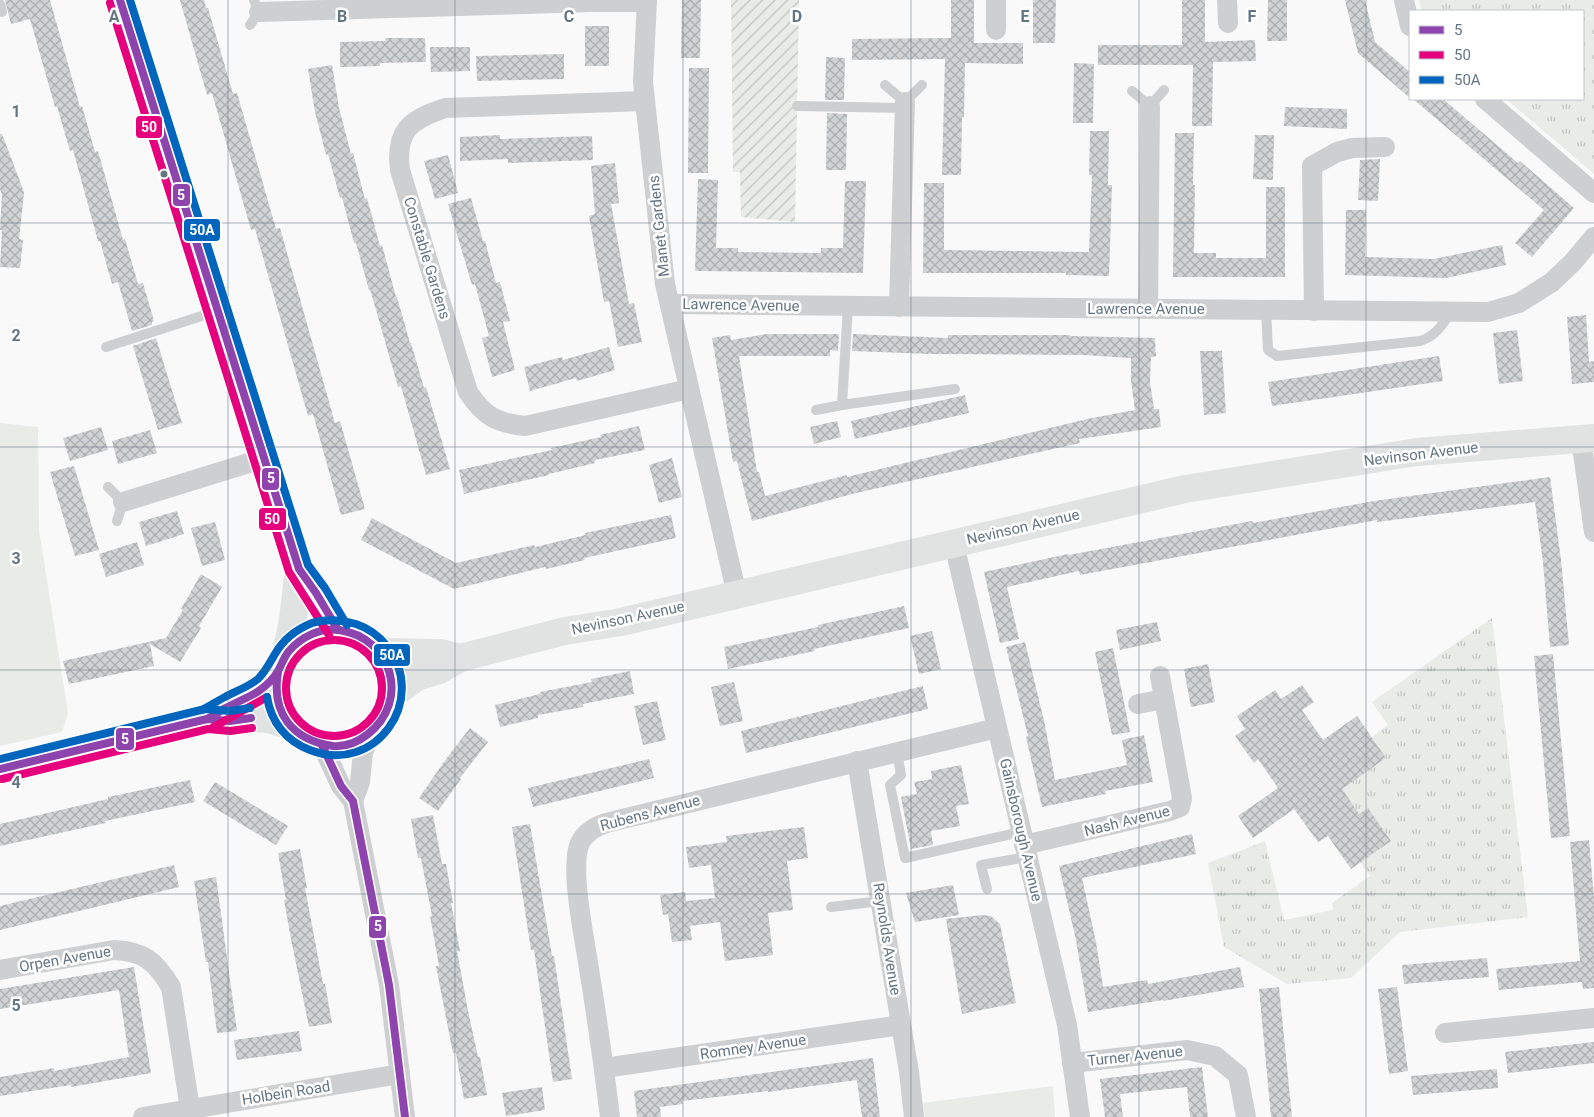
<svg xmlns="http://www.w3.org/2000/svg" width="1594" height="1117" font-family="Roboto,sans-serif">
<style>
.grass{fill:#e8ebe6}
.park{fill:url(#park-tufts)}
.garden{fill:url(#garden-furrows)}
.building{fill:url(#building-cross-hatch)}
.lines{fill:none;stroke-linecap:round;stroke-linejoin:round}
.lane{stroke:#cecfd0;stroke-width:10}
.street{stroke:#cecfd0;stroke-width:20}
.secondary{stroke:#e1e2e2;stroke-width:28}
.bus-1-casing{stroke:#fff;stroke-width:11}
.bus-2-casing{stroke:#fff;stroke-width:11}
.bus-3-casing{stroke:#fff;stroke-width:11}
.bus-1{stroke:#8e44ad;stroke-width:8}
.bus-2{stroke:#e5007d;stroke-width:8}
.bus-3{stroke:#0065bd;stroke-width:8}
.grid{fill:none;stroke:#657683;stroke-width:1;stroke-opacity:0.55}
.bus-dot{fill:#657683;stroke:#fff;stroke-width:2}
.labels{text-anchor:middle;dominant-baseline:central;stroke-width:5;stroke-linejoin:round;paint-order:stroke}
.street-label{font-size:15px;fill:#657683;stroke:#fff}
.grid-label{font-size:16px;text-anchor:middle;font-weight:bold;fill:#657683;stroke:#fff;stroke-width:5;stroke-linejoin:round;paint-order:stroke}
.line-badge{stroke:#fff;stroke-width:2}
.badge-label{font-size:14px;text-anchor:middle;font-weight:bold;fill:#fff}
</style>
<defs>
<pattern id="park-tufts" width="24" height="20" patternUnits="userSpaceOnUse" patternTransform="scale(1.25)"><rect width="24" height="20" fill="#e8ebe6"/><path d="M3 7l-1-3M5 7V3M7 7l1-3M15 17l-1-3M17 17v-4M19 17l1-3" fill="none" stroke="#c0c3c0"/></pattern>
<pattern id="garden-furrows" width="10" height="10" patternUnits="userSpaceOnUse" patternTransform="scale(1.25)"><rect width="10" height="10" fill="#e8ebe6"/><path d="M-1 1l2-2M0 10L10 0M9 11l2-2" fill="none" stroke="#c0c3c0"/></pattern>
<pattern id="building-cross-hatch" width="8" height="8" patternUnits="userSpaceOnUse" patternTransform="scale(1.25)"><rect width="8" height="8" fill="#d0d2d3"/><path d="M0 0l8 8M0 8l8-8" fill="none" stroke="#acafb1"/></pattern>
</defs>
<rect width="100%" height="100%" fill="#f9f9f9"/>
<g class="grass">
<polygon points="0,423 38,427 39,530 68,713 62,732 0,746"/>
<polygon points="1053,1086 1055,1117 924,1117 923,1103"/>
</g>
<g class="park">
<polygon points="1419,0 1594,0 1594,174 1506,99 1583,99 1583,11 1422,11"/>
<polygon points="1492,618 1528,917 1400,932 1351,978 1287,984 1224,947 1208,863 1265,841 1284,920 1333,910 1332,903 1370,876 1360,862 1391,841 1368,808 1359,814 1341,789 1386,758 1372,737 1388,725 1372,702"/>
</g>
<polygon class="garden" points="731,0 799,0 795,222 741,217 740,172 733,172"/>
<g class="building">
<polygon points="5,0 50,0 80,107 82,106 95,152 98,151 123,240 125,239 138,284 143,283 154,321 152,322 152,325 132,331 118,282 112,284 100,241 98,241 73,150 70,151 57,106 55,107 30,19 11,24"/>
<polygon points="180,0 204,0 206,8 208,8 233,94 237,93 276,229 280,228 335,423 340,421 365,509 341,515 313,414 308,416 255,229 251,230 212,93 207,95"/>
<polygon points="682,0 701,0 700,58 681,58"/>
<polygon points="951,0 974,0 974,43 1023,43 1023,64 965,63 964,117 962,117 961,175 942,175 945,59 852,60 852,39 951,38"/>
<polygon points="1033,0 1056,0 1055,43 1033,43"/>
<polygon points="1182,0 1205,0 1205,42 1255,40 1256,61 1213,62 1212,126 1192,126 1193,65 1098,65 1098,45 1182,45"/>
<polygon points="1268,0 1287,0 1287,41 1267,41"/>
<polygon points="1345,0 1365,0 1375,42 1410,72 1410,98 1358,53"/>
<rect x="585" y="26" width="24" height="40"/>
<polygon points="385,38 425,38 426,62 380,63 380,66 340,67 340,42 386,41"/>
<polygon points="430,47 470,47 470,71 431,72"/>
<polygon points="564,54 564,79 477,81 476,56"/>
<polygon points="826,57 845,58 844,100 825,100"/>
<polygon points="1074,63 1094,64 1093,123 1073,123"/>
<polygon points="332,65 339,108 351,154 353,153 365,199 367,198 380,246 382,245 396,297 397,297 410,343 411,343 424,388 426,387 450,469 426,475 401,386 398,387 370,289 369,290 356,243 354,243 342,197 340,198 328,154 326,155 315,112 308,69"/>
<polygon points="689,68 709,68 708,173 688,173"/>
<polygon points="1413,99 1443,99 1518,163 1520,161 1574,208 1532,257 1515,243 1544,210"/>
<polygon points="1285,107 1347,109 1347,129 1284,126"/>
<polygon points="827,113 847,114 846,170 826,170"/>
<polygon points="1090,131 1109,131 1108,185 1112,185 1109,276 1066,275 1066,273 923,273 924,183 944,183 944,250 1089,252 1092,175 1089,175"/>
<polygon points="1175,133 1194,133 1193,185 1195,185 1194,253 1216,253 1216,258 1266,258 1266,187 1285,187 1285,277 1173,277"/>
<polygon points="0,134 2,134 24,192 19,239 23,240 20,268 0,267 2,230 0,230 2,195 0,189"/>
<polygon points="500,135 500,139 592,136 593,160 508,163 508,159 460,161 460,137"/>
<polygon points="1255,135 1274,135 1273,180 1253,179"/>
<polygon points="448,155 458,193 435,199 424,161"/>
<polygon points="1380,159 1378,201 1358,200 1360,160"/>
<polygon points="615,163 619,203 611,204 629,304 634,303 642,342 618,347 609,301 604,302 589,216 595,214 591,166"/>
<polygon points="698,179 718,180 716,248 738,248 738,252 821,253 821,248 843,248 845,181 866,181 863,273 695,271"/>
<polygon points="471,198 483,241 485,241 496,283 500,282 510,321 503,322 515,370 492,377 482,338 489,336 475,284 472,285 448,204"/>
<polygon points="1346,210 1366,210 1365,257 1434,259 1502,245 1506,265 1446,278 1345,275"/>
<polygon points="1586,315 1589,362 1594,361 1594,382 1572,384 1567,317"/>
<polygon points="1517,330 1523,381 1499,384 1493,333"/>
<polygon points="767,334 839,334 838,351 830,350 830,356 739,356 757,472 759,472 765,496 847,475 847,477 1087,419 1135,410 1131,381 1131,358 1083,355 930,354 852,351 853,334 948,338 948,335 1070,335 1070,336 1155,338 1156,356 1151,357 1150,382 1154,409 1159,409 1161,427 1079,439 1080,443 856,493 752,521 737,461 733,462 712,338 730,335 731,340"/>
<polygon points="156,338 182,423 158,430 133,346"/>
<polygon points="609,347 615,370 577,381 576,378 530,391 524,367 562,357 563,360"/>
<polygon points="1200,351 1222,351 1226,413 1204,415"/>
<polygon points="1439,356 1443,381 1272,406 1268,382"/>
<polygon points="965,395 969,413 855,439 851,421"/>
<polygon points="837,421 841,437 814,444 810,427"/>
<polygon points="639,426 645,450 595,460 595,463 549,474 549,475 464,494 459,470 552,450 551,448 601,437 600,435"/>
<polygon points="101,427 108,450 70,461 63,438"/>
<polygon points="150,430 157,453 118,464 112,441"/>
<polygon points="672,458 682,497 659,503 649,465"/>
<polygon points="74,466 99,550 75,556 50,472"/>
<polygon points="1550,477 1561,560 1569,645 1550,647 1543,562 1535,502 1377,522 1377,520 1080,575 1079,571 1007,587 1019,639 1000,643 984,572 1068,554 1069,555 1252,521 1253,523 1374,501"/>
<polygon points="177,511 184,534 146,546 139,522"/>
<polygon points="671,515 676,538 584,558 585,560 546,569 545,567 454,589 361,540 372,518 456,563 534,545 535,547 586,535 585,533"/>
<polygon points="215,522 225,560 202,566 191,528"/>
<polygon points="137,542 144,565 106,577 99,554"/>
<polygon points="201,574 222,587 199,626 201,628 180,662 150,644 154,666 69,684 63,661 166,638 183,610 181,609"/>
<polygon points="904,606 909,628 814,649 815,651 728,669 724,647 818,627 818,625"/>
<polygon points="1157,622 1161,641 1120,650 1116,630"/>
<polygon points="932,631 941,669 919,674 910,636"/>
<polygon points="1025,642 1045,725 1055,780 1127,765 1122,740 1144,735 1153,782 1105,791 1106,794 1042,807 1026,737 1028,736 1006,647"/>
<polygon points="1113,648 1130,732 1112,735 1095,652"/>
<polygon points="1553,654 1570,836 1551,838 1534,656"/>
<polygon points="1208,664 1215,702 1191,707 1184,669"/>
<polygon points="630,671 634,694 583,704 583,707 538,715 538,718 500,727 495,705 540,694 540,692 592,682 591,679"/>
<polygon points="734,682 743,721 720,726 711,687"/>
<polygon points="1302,685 1314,702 1302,710 1323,740 1357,716 1386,758 1342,789 1359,814 1368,808 1391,841 1351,869 1328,836 1318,842 1294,809 1253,838 1238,816 1278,788 1258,759 1254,763 1235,736 1245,729 1237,716 1275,690 1281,699"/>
<polygon points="923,686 928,709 746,753 741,731"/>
<polygon points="657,701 666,740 643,745 634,706"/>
<polygon points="470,728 488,742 460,778 461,779 438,811 419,798 446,759"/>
<polygon points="649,759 654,778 533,807 528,788"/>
<polygon points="961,765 969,804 956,806 960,826 931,831 933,845 911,849 901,797 917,794 914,782 932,779 931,771"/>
<polygon points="190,780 195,802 105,821 106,823 0,846 0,824 108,799 108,797"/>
<polygon points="215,782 288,826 276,845 203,801"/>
<polygon points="433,815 442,864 446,864 453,903 451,903 460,951 457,951 468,1011 478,1057 480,1057 487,1095 464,1099 456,1053 453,1053 436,966 439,966 430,916 432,916 421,858 418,858 411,819"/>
<polygon points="530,824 552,956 554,956 572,1079 553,1082 534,950 531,950 512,827"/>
<polygon points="804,827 808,858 787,861 793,910 768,913 773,955 725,961 720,922 690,926 692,940 672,942 668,914 663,915 660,895 685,892 686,901 715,898 711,865 689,868 686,847 727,842 726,836"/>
<polygon points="1192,834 1196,854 1082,878 1096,942 1103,987 1147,980 1148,984 1240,967 1244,987 1163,1001 1163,1000 1088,1012 1076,940 1059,866"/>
<polygon points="1589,840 1594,898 1594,988 1583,989 1582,982 1499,990 1496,969 1580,961 1570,842"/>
<polygon points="300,849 307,888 305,888 323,984 325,984 332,1023 309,1027 291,939 284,900 286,900 278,853"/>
<polygon points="174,865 179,887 0,930 0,906"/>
<polygon points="216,877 237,1031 217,1033 208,962 206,962 194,881"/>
<polygon points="953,885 959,915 915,922 906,893"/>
<polygon points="982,915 991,916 1000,924 1016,1003 962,1014 946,919"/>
<polygon points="1487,958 1489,977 1404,984 1402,965"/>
<polygon points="134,967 151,1073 71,1087 71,1085 0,1096 0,1077 54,1068 54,1071 129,1057 119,990 0,1009 0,989"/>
<polygon points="1279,987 1292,1117 1271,1117 1259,989"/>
<polygon points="1397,987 1408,1071 1389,1074 1378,989"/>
<polygon points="299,1031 302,1051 237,1060 234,1040"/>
<polygon points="1594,1042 1594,1063 1508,1073 1505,1052"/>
<polygon points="873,1058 880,1117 862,1117 857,1080 768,1092 768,1091 682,1101 683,1104 660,1107 661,1117 637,1117 634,1091"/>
<polygon points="1202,1067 1208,1117 1190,1117 1187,1087 1120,1094 1123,1117 1105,1117 1100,1079"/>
<polygon points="1497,1069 1498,1088 1413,1095 1411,1076"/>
<polygon points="542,1087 545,1110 506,1116 502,1093"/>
</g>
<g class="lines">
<g class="lane">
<polyline points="0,4 2,12"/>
<polyline points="250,25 259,12 254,0"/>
<polyline points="885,85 905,102 922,85"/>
<polyline points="1132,91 1150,106 1164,90"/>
<polyline points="797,106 905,108"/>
<polyline points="848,306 842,405 955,389"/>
<path d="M1266,309L1268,350L1277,356L1420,341C1436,336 1442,325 1451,312"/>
<polyline points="106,347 217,311"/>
<polyline points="816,410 842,405"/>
<polyline points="108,487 123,502 117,521"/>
<polyline points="897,752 901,775 890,785 905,858 1021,832"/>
<polyline points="987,889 981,865 1027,857"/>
<polyline points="831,907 881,901"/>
</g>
<g class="street">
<polyline points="647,0 643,82 665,284 737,595"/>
<polyline points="1227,0 1228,23"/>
<polyline points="1404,0 1410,26"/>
<polyline points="259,12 592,2 647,2"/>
<polyline points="996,30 996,0"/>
<polyline points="1485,99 1594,193"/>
<path d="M645,101L445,108C410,120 395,130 400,170L468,392C484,416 496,423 525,426L689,389"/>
<polyline points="670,304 1488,312 1519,303 1552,282 1573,262 1594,237"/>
<polyline points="899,307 905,102"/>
<polyline points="1148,309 1150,106"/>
<polyline points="1314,311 1312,166 1337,152 1352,148 1385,147"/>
<polyline points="1581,439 1594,532"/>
<polyline points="123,502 265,458"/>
<polyline points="954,544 1067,1025 1080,1117"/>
<polyline points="1138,704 1164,699"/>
<polyline points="322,745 341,786 353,801 389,985 405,1117"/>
<polyline points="857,761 909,1072 914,1117"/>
<polyline points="353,801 360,782 363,753 370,734"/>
<polyline points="1024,845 1170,811 1180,807 1182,798 1160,676"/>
<path d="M0,970L114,950C144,951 156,962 171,987L190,1109"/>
<polyline points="1445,1033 1594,1018"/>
<polyline points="1072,1063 1187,1050 1215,1056 1238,1075 1246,1117"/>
<polyline points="604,1068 901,1025"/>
<polyline points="143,1117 400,1074"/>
<path d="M610,1117C604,1067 597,1018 589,969C585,940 569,868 580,843C585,832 595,827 606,823L997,728"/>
</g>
<g class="secondary">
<polyline points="120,0 299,569 316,593 338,630"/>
<polyline points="380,652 441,653 460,658"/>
<path d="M284,658C294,628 295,599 299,569"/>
<polyline points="392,695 417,677 439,670 460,658 565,631 621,622 1185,489 1417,452 1594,438"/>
<path d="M207,719C216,714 224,708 233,704C243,699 252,697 260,690C266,685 275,677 278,671C281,666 282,661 285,657C296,639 318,627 340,630C396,637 413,710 362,739C355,743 346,746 337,746C305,744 278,726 276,691C276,685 277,678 278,672"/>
<polyline points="0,769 207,719 230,721 251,718 269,719 290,726"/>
</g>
<g class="bus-1-casing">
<g id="bus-1">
<polyline points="120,0 299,569 316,593 338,630"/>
<path d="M207,719C215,715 222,709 230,706C240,700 251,697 260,690C267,685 274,678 278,671C282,664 284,657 289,651C301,637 321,627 339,630C393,638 410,701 368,734C358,742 346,747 333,746C292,740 271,713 278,672"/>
<polyline points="322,745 341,786 353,801 389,985 405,1117"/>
<polyline points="0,769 207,719 230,721 251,718"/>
</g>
</g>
<g class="bus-2-casing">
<g id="bus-2">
<polyline points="110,3 289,572 329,635"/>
<circle cx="334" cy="688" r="48"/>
<polyline points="212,728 267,697"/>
<polyline points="2,779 208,729 230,731 252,728"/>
</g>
</g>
<g class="bus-3-casing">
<g id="bus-3">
<polyline points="130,0 308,565 325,588 347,625"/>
<path d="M202,710C210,706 217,701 225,697C236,691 248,687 258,679C266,671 269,664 275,654C283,640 297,629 312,623C327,618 341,620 356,624C368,628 379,636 387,646C429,700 375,776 310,750C286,741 271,722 267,697"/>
<polyline points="0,759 205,709 230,711 250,708"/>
</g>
</g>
<use href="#bus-1" class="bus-1"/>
<use href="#bus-2" class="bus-2"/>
<use href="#bus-3" class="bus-3"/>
</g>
<path class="grid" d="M228,0V1117M455,0V1117M683,0V1117M911,0V1117M1139,0V1117M1366,0V1117M0,223H1594M0,447H1594M0,670H1594M0,894H1594"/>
<circle class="bus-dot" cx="164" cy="174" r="4.5"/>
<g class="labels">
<g class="street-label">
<text transform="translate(659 226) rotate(-96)">Manet Gardens</text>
<text transform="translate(427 258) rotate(73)">Constable Gardens</text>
<text transform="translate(741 305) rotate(1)">Lawrence Avenue</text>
<text x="1146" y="309">Lawrence Avenue</text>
<text transform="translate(1421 454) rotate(-7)">Nevinson Avenue</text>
<text transform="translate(1023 527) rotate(-13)">Nevinson Avenue</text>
<text transform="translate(628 618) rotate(-12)">Nevinson Avenue</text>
<text transform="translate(650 813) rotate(-15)">Rubens Avenue</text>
<text transform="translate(1127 821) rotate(-14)">Nash Avenue</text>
<text transform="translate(1021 830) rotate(77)">Gainsborough Avenue</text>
<text transform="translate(887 939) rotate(81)">Reynolds Avenue</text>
<text transform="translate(65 959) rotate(-10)">Orpen Avenue</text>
<text transform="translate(753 1047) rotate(-8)">Romney Avenue</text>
<text transform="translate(1135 1056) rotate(-6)">Turner Avenue</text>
<text transform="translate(286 1093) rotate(-9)">Holbein Road</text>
</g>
</g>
<g class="grid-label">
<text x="114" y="22">A</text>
<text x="342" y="22">B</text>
<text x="569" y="22">C</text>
<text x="797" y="22">D</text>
<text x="1025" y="22">E</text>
<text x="1252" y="22">F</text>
<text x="16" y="117">1</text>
<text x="16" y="341">2</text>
<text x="16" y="564">3</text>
<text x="16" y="788">4</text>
<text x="16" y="1011">5</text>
</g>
<g class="line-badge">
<rect x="135" y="115" width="28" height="24" rx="5" fill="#e5007d"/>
<rect x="172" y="183" width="19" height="24" rx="5" fill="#8e44ad"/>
<rect x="183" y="218" width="38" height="24" rx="5" fill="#0065bd"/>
<rect x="261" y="467" width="19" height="24" rx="5" fill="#8e44ad"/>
<rect x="258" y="507" width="29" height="24" rx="5" fill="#e5007d"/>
<rect x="373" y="643" width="38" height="24" rx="5" fill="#0065bd"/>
<rect x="115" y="727" width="20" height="24" rx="5" fill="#8e44ad"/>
<rect x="368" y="915" width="19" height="24" rx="5" fill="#8e44ad"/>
</g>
<g class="badge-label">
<text x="149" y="132">50</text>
<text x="181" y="200">5</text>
<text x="202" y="235">50A</text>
<text x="271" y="483">5</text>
<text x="272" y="524">50</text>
<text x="392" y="660">50A</text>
<text x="125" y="744">5</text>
<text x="378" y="931">5</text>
</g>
<rect x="1409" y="10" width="175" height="90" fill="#ffffff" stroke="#c1c8cd"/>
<rect x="1419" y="26" width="25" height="8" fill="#8e44ad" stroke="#c1c8cd"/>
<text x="1454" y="35" font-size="15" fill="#657683">5</text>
<rect x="1419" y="51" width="25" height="8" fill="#e5007d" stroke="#c1c8cd"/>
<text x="1454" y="60" font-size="15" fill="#657683">50</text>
<rect x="1419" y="76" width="25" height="8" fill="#0065bd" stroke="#c1c8cd"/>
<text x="1454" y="85" font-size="15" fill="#657683">50A</text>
</svg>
